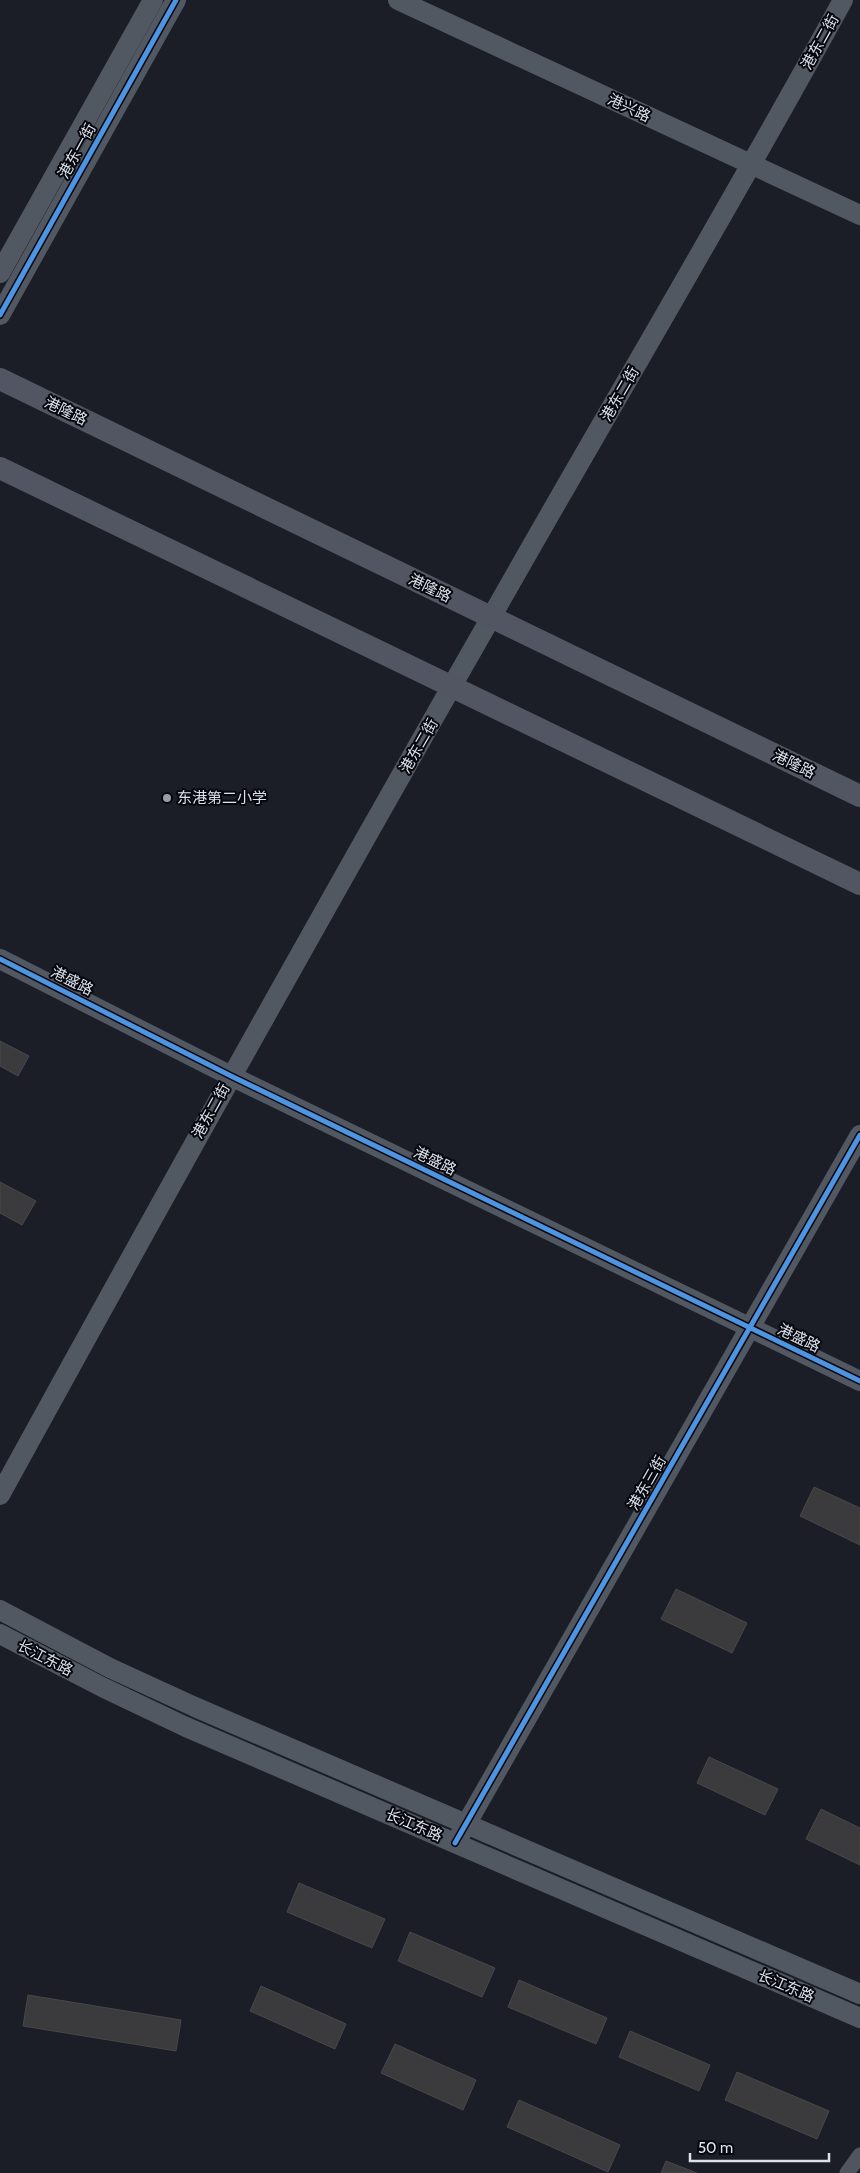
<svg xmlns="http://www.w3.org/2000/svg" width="860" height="2173" font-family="Cabin,'Noto Sans SC',sans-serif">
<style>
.building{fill:#3b3a3c;stroke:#4a4749}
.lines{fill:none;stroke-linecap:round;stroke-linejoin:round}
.street{stroke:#51555f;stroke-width:15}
.secondary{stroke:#525862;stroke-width:20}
.primary{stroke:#525662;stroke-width:22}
.cycleway-casing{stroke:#05070d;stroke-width:8}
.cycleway{stroke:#4d94e3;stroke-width:5}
.poi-dot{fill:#989da6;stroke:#05070d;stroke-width:2}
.labels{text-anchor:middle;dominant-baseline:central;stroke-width:4;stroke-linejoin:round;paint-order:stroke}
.street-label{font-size:15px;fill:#dce1eb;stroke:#05070d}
.poi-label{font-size:15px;fill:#dce1eb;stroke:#05070d;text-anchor:start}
</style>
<rect width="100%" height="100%" fill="#1b1e26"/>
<g class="building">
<polygon points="0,1041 29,1056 18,1076 0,1066"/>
<polygon points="0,1182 36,1201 22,1225 0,1213"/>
<polygon points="814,1487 860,1508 860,1545 800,1516"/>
<polygon points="676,1589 747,1623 732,1653 661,1619"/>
<polygon points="709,1757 778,1789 765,1815 697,1783"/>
<polygon points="821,1809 860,1828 860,1865 806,1839"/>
<polygon points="299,1883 385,1919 372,1948 287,1912"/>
<polygon points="410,1932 495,1968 482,1997 398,1961"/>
<polygon points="519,1980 607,2018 596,2044 508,2007"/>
<polygon points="261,1986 346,2024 335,2049 250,2011"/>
<polygon points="28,1995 181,2020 176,2051 23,2026"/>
<polygon points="630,2031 710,2065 699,2091 619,2057"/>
<polygon points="395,2044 476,2080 463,2110 381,2073"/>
<polygon points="737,2072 829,2111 817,2139 725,2100"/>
<polygon points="519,2100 620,2145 608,2172 507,2127"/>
<polygon points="666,2161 697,2173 661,2173"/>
</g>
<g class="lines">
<polyline class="street" points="847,2173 860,2155"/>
<g class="secondary">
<polyline points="398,0 860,215"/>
<polyline points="0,273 153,0"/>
<polyline points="0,315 176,0"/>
<polyline points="0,959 231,1076 860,1381"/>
<path d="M0,1495C162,1200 326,906 493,614C609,409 730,207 843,0"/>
<polyline points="0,1610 110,1668 195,1707 860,1994"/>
<polyline points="0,1634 102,1687 186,1727 860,2018"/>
<polyline points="460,1835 860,1135"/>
</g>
<g class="primary">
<polyline points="0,379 860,796"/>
<polyline points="0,468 860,884"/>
</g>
<g class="cycleway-casing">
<g id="cycleway">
<polyline points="0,315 176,0"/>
<polyline points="0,959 231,1076 860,1381"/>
<polyline points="455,1843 860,1135"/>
</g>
</g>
<use href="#cycleway" class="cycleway"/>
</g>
<circle class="poi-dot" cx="167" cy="798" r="5"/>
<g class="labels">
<g class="street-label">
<text transform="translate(820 42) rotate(-61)">港东二街</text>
<text transform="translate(629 108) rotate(25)">港兴路</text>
<text transform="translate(77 151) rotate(-61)">港东一街</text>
<text transform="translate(620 394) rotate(-60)">港东二街</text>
<text transform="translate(66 411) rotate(26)">港隆路</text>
<text transform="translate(430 588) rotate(26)">港隆路</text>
<text transform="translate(419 746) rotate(-60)">港东二街</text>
<text transform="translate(794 764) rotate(26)">港隆路</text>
<text transform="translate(72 981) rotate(27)">港盛路</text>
<text transform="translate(211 1111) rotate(-61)">港东二街</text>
<text transform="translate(435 1161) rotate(26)">港盛路</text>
<text transform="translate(799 1338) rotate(26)">港盛路</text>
<text transform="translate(647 1483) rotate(-60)">港东三街</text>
<text transform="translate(45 1658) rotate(27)">长江东路</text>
<text transform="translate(414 1825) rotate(23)">长江东路</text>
<text transform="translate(786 1986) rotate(23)">长江东路</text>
</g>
<g class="poi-label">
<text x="177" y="798">东港第二小学</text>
</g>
</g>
<path d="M690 2153v8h139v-8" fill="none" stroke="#dce1eb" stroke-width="2.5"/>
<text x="698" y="2153" font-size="15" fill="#dce1eb" stroke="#05070d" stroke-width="4" paint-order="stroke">50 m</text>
</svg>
